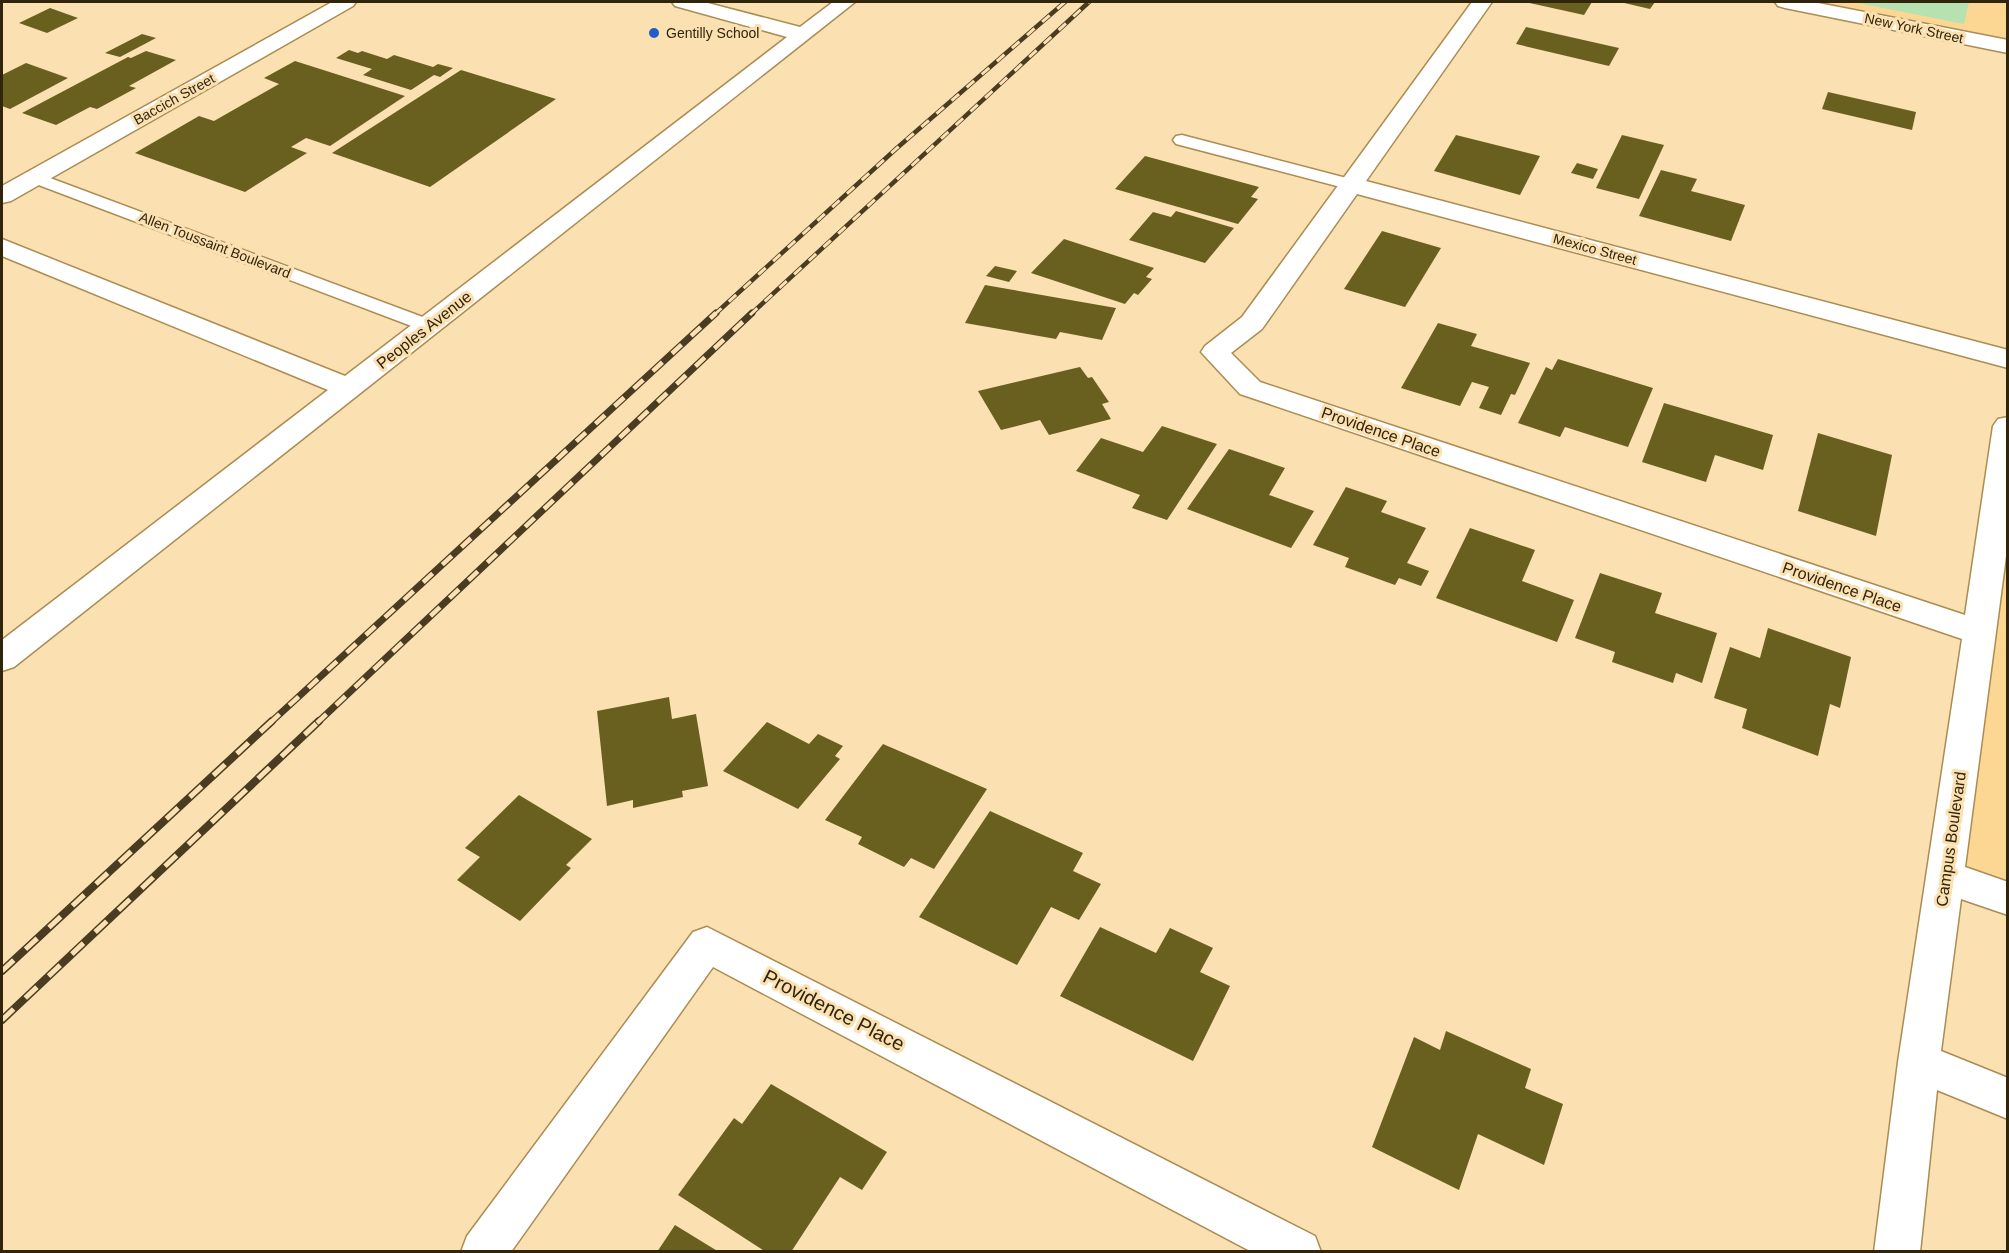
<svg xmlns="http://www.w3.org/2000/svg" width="2009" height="1253" font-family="Helvetica,sans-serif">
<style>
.built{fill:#fcd794}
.green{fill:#b6e1b0}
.building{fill:#696020}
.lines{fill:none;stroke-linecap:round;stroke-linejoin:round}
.lane-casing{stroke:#ab8c53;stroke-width:3}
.street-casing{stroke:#ab8c53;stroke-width:3}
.lane{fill:#fff;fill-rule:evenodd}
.street{fill:#fff;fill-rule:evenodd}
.rail-far2-casing{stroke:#4a3c21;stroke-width:4.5}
.rail-far1-casing{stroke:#4a3c21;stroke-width:7}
.rail-casing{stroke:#4a3c21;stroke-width:8}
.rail-far2{stroke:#fbe0b1;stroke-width:3;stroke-dasharray:10;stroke-linecap:butt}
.rail-far1{stroke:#fbe0b1;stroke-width:4.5;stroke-dasharray:13;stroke-linecap:butt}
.rail{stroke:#fbe0b1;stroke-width:5;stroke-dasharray:16;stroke-linecap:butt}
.poi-dot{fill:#245cc9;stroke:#fbe0b1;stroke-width:2}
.labels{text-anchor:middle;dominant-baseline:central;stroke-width:6;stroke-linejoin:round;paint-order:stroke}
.far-street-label{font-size:14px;fill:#30240b;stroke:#fbe0b1}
.far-poi-label{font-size:14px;fill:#30240b;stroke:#fbe0b1;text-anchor:start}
.street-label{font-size:16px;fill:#30240b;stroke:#fbe0b1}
.near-street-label{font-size:20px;fill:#30240b;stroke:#fbe0b1}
</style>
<rect width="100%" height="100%" fill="#fbe0b1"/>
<g class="built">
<polygon points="1785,2 2007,2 2007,47"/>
<polygon points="2007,405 2007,899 1946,876"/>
</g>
<polygon class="green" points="1853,2 1969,2 1964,24"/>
<g class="building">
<polygon points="1525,2 1592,2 1584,15"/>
<polygon points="1620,2 1655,2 1650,9"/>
<polygon points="50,8 78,18 47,33 19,23"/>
<polygon points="1526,27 1619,48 1609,66 1516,44"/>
<polygon points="142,34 156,38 120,57 105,53"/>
<polygon points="349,50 358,53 362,51 387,59 394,55 433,67 438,64 453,68 440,77 434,75 411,90 363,75 372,69 336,58"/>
<polygon points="146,51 176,60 129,86 136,88 97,109 90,107 56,125 22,113 128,57 131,58"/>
<polygon points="295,61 405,96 330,146 306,138 291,147 307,153 245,192 135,153 199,116 214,121 279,84 264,78"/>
<polygon points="26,63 68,78 10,109 2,106 2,75"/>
<polygon points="461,70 556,99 430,187 332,153"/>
<polygon points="1828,92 1916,112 1912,130 1822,109"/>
<polygon points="1456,135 1540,156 1520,195 1434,171"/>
<polygon points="1622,135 1664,145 1639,199 1596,188"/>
<polygon points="1145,156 1259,187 1251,197 1258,199 1238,224 1115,189"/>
<polygon points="1577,163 1598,169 1593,179 1571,173"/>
<polygon points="1661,170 1697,179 1691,191 1745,205 1731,241 1639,216"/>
<polygon points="1176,211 1234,228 1205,263 1129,240 1153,212 1171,217"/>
<polygon points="1382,231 1441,248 1405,307 1344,289"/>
<polygon points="1064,239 1154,268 1146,277 1152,279 1138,295 1134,293 1125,304 1031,273"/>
<polygon points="995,266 1017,271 1009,282 986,276"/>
<polygon points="985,285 1116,308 1102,340 1060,332 1056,339 965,323"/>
<polygon points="1438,323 1477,334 1471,346 1530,363 1515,395 1511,394 1501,415 1479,408 1489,387 1472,382 1460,406 1401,388"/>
<polygon points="1558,359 1653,388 1628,447 1565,427 1560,437 1518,423 1546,367 1552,370"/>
<polygon points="1080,367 1088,378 1092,377 1109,402 1102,404 1111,419 1049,435 1040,420 1001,430 978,391"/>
<polygon points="1664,403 1773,435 1763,470 1715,455 1706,482 1642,462"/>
<polygon points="1162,426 1217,444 1167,520 1132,508 1140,495 1076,471 1101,438 1143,452"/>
<polygon points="1818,433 1892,455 1876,536 1798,511"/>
<polygon points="1229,449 1285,468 1269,495 1314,511 1291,548 1187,509"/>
<polygon points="1346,487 1387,501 1381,512 1426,528 1407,563 1429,571 1421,586 1399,578 1395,585 1345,567 1349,558 1313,545"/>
<polygon points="1470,528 1535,550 1522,581 1574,600 1557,642 1436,598"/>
<polygon points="1600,573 1662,593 1655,613 1717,633 1702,683 1676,673 1673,683 1612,662 1615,652 1575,638"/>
<polygon points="1768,628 1851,657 1840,708 1830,704 1818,756 1742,728 1747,709 1714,698 1730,647 1760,658"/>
<polygon points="669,697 672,719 696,714 708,786 682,791 683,797 633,808 633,800 607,806 597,711"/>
<polygon points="767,722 809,744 818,734 843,746 835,756 840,759 798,809 723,771"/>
<polygon points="883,744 987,789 934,869 911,858 904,867 858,844 862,837 825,820"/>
<polygon points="519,795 592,839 566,865 571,868 520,921 457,880 480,857 465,848"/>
<polygon points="990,811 1083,853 1073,871 1101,884 1079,920 1051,907 1017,965 919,917"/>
<polygon points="1100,927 1156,953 1170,928 1213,948 1200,972 1230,986 1193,1061 1060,996"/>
<polygon points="1446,1031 1531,1069 1525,1088 1563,1104 1544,1165 1478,1134 1459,1190 1372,1147 1414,1037 1440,1050"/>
<polygon points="771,1084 887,1152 862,1190 840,1177 791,1252 766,1252 678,1195 734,1118 742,1124"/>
<polygon points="675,1225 719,1252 657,1252"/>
</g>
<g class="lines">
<g class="lane-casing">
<g id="lane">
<polygon points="1182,135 1358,181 1361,185 1358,189 1352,190 1176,144 1173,140 1176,136"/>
<polygon points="34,172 436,322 439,326 436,330 422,330 28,181 25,177 28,173"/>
</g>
</g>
<g class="street-casing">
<g id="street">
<polygon points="332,2 356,2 353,6 11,201 2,203 2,186"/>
<polygon points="672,2 704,2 800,27 833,2 855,2 14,667 2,671 2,640 328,390 2,256 2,239 345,376 787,37 675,6"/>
<polygon points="1472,2 1492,2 1366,181 2008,350 2008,368 1357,194 1262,329 1231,353 1260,382 1965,615 1993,426 1998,419 2008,417 2008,541 1965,867 2008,882 2008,915 1961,899 1941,1051 2008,1078 2008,1119 1937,1090 1920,1252 1874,1252 1898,1062 1962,639 1240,394 1201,352 1205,346 1242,317"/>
<polygon points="1775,2 1813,2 2008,40 2008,53 1785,8 1778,6"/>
<polygon points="707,927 1315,1236 1321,1252 1252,1252 713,967 511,1252 461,1252 467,1236 693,932"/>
</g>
</g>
<use href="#lane" class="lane"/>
<use href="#street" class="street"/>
<g class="rail-far2-casing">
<g id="rail-far2">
<polyline points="714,315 897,148 1065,2"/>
<polyline points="750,315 1089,2"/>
</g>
</g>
<g class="rail-far1-casing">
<g id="rail-far1">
<polyline points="270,723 716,313"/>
<polyline points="317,723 752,313"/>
</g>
</g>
<g class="rail-casing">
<g id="rail">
<polyline points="2,971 272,721"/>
<polyline points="2,1020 319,721"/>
</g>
</g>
<use href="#rail-far2" class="rail-far2"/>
<use href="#rail-far1" class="rail-far1"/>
<use href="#rail" class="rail"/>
</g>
<circle class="poi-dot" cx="654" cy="33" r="6"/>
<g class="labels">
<g class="far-street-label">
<text transform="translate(1914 28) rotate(12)">New York Street</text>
<text transform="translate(174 99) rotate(-29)">Baccich Street</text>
<text transform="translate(215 245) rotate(21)">Allen Toussaint Boulevard</text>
<text transform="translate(1595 249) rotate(15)">Mexico Street</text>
</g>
<g class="far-poi-label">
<text x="666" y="33">Gentilly School</text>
</g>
<g class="street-label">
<text transform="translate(424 330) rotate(-38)">Peoples Avenue</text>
<text transform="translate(1381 432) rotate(19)">Providence Place</text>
<text transform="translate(1842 587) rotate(19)">Providence Place</text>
<text transform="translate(1951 839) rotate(-82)">Campus Boulevard</text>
</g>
<g class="near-street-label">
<text transform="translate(834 1010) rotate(27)">Providence Place</text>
</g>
</g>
<rect width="2009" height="1253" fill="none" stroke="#30240b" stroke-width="6"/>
</svg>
